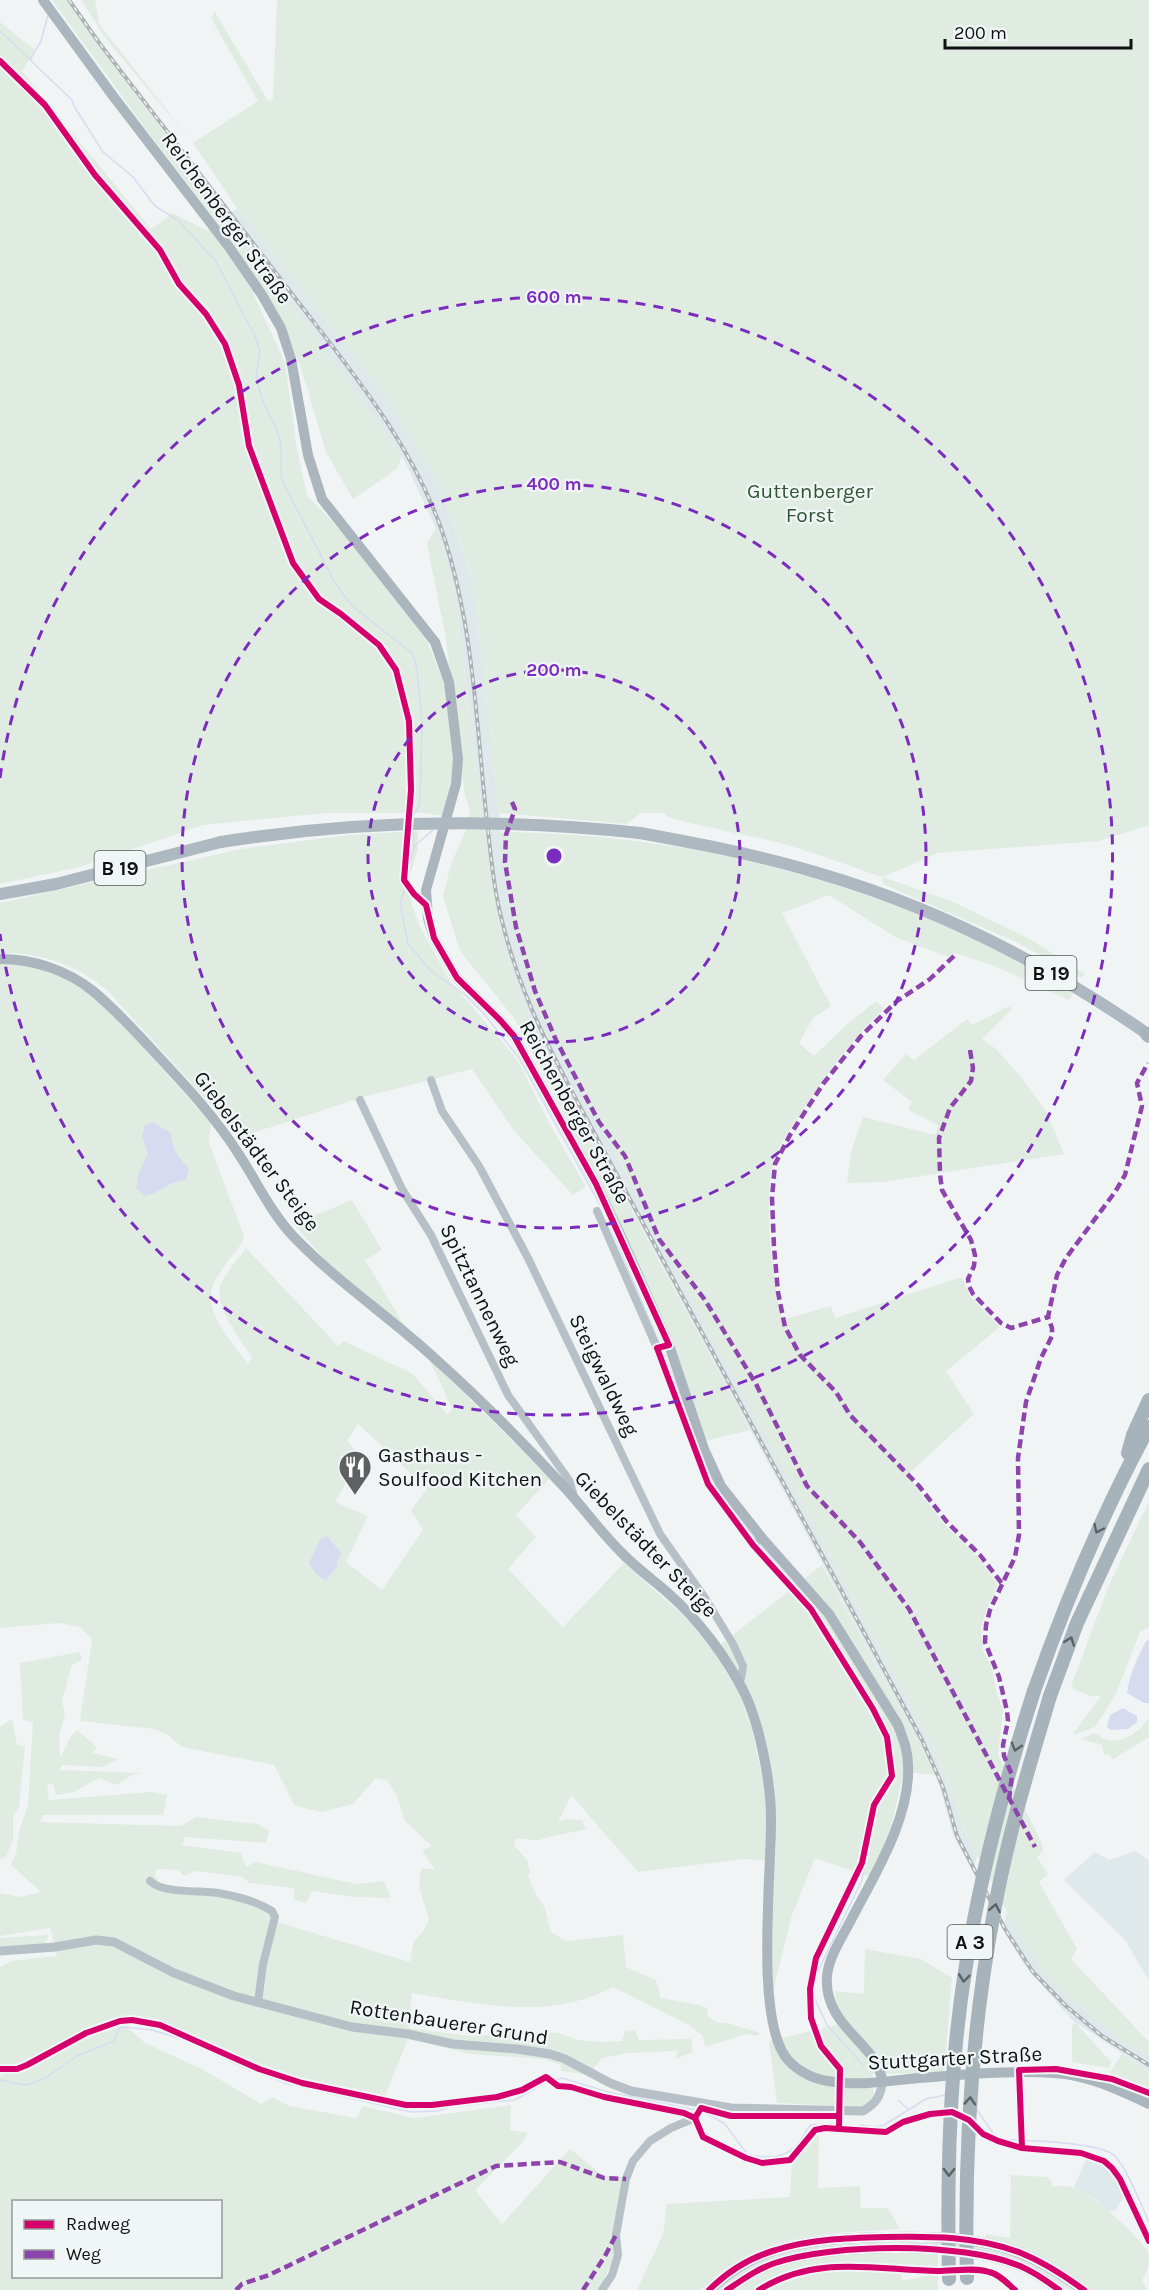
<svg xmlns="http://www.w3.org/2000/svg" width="1149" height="2290" font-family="Karla,sans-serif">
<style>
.built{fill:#dfe8ea}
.green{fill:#e0ece2;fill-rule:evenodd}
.water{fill:#d6dbf0}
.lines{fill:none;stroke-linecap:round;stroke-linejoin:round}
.stream{stroke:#d6dbf0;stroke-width:1.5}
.minor{stroke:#b7c0c7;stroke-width:8}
.tertiary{stroke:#b7c0c7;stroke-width:9}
.secondary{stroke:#aab5be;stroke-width:10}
.primary{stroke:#aeb8c0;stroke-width:12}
.motorway{stroke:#a6b3bb;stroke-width:14}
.tram{stroke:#adb2b5;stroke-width:1.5}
.rail-casing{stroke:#adb2b5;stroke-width:4}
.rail{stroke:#f0f5f6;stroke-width:1.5;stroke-dasharray:4.5;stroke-linecap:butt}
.primary-bridge{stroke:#aeb8c0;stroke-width:12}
.motorway-bridge{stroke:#a6b3bb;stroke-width:14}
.quiet{stroke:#8e44ad;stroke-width:4.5;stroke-dasharray:9 4.5;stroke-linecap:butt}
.cycleway-casing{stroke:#f0f5f6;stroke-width:10}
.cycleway{stroke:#d6006c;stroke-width:6}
.oneway{stroke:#5a6266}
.ring{fill:none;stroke:#7b2cbf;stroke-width:3;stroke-dasharray:10 8}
.labels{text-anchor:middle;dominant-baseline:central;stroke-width:4.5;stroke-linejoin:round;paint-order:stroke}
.shield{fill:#f0f5f6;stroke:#525556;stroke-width:1.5}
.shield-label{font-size:20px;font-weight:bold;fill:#0f1011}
.street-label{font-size:21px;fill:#0f1011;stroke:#f0f5f6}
.park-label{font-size:21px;fill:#2f5532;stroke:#f0f5f6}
.poi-label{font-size:21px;fill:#0f1011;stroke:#f0f5f6;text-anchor:start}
.centre{fill:#7b2cbf;stroke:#f0f5f6;stroke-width:3}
.ring-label{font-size:18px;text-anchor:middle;font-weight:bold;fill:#7b2cbf;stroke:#f0f5f6;stroke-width:4.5;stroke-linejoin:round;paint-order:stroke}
</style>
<rect width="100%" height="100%" fill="#f1f4f5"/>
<g class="built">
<polygon points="237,208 383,392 440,485 473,581 510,912 617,1156 833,1562 935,1750 955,1800 963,1828 977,1855 973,1871 954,1837 936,1775 641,1226 609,1168 577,1118 527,1014 501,937 474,752 457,607 447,563 436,528 402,456 227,216"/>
<polygon points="1136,1851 1149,1861 1149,1981 1126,1941 1064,1880 1095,1852 1109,1860"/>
<polygon points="1007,1912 1043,1971 1071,1999 1122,2040 1149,2055 1149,2071 1072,2020 1023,1963 1003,1930"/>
<polygon points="1085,2155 1102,2162 1118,2180 1124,2196 1116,2210 1108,2212 1101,2207 1098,2201 1074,2187 1086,2160"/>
<polygon points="913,2239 979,2244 1028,2260 1080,2290 1069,2290 1047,2276 1011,2260 861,2246 723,2290 714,2290 725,2281 769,2255 814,2244"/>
</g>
<g class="green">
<polygon points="52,0 66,0 300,315 402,456 397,469 353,499 326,452 301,368 285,329 260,287 253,293 285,363 297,449 307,495 346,536 424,633 445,686 454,770 443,816 424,813 327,813 203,825 80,867 0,884 0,22 35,50 22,71 151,229 173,213 207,231 218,223 151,136"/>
<polygon points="81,0 95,0 99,24 193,143 258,101 211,18 215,12 268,101 273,99 277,0 1149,0 1149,825 1099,841 938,853 883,877 951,901 1030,939 1085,974 1082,978 1016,942 883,884 882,877 810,852 777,842 689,823 668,817 664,813 641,813 626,824 498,813 473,581 440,485 383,392 237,208 193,143 106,39"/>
<polygon points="436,528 447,563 457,607 474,752 501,937 527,1014 577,1118 609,1168 750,1430 705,1441 597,1177 514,1018 460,951 443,896 451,864 465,832 470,810 465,796 446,639 427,544"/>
<path d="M418,831V849L410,874L411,902L420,927L450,981L517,1059L551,1126L586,1187L573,1195L515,1132L472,1069L360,1098L240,1137L107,990C77,965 40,952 0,953V903L241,849L349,835Z"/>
<path d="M500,832C653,833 803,865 944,925C989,944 1031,970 1073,993L1069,1000L992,965L955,953L948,957L895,937L829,895L782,913L831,1006L813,1018L799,1043L814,1056L846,1025L876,1001L884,1009C850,1041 824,1077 799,1116C789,1131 777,1148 773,1165C763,1205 773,1279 782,1320L831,1306L835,1318L962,1277L970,1296L1000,1327L946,1371L974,1414L907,1475L944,1524L978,1557L998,1585L986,1611L981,1628L983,1651L992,1668L996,1690L1003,1710L998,1755L1042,1843L1043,1851L1037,1857L1048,1874L1039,1882L1077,1949L1071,1959L1149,2042V2055L1122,2040L1071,1999L1043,1971L1007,1912L963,1828L955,1800L935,1750L689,1295L613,1147L533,1000L510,912Z"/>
<path d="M0,963H17L57,973L85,990L113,1014L211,1123L209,1143L244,1236L242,1243C233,1255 222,1268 215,1281C199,1309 233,1342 248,1364L252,1358C242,1341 214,1307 220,1287C224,1274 238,1259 246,1248L338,1346L344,1341L413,1374L448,1415L452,1408L429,1359L550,1478L516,1515L536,1537L508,1569L563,1627L624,1563L689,1621L713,1651L740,1694L752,1730L765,1788L767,1816L766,1861L744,1859L638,1872L571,1795L558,1823L565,1819L582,1820L586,1829C570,1833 554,1835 539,1840C531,1842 524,1836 515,1840L514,1845L527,1860L530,1872L528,1875L536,1895L545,1908L551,1932L566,1941L623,1935L626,1967L656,1980L661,1998L699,2005L707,2008L708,2016L716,2022L731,2024L760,2033L758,2036L746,2034L705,2047L703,2036L689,2025L613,1987C604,1991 596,1996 587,1998C533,2017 466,2002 412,1993L409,2028L468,2036L548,2032L559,2033L578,2040L600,2042L622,2041L625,2031L635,2030L639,2040L691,2039L693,2052L676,2059L677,2051L628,2053L602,2058L588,2075L561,2071V2065L544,2059L471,2054L408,2039L383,2101C341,2091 297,2085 258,2069C216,2053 166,2015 120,2021L145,2043L204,2070L261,2104L272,2097L289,2106L356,2118L363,2106L414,2118L511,2105L510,2130L528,2133L521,2144L475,2190L502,2224L570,2149L604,2176L623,2177L614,2234L615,2255L599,2290H0V2077L8,2070L0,2069V1967L11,1961L57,1956L50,1928L0,1936V1893L20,1897L41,1892L11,1865L16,1854L19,1831L28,1805L33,1722L23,1720L20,1663L80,1652L82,1660L72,1665L62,1701L65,1713L59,1736L60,1756C68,1748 66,1740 77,1730L97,1747L93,1753L118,1759L102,1767L62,1765L60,1770L143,1773L132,1775L116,1785L99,1778L74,1792L56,1795L53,1784L47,1783L49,1800L152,1792L167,1795L163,1815H43L40,1822L181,1826L196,1817L257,1824L269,1831L266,1843L185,1837L182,1845L241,1853L246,1867L255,1862L357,1884L384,1881L391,1898L354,1897L312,1891L306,1903L294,1900V1888L249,1883L243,1877L197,1871L184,1876L178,1870L156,1869L155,1878H158V1884L178,1886L177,1889L217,1892L267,1908L274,1921L410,1962L414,1941L422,1933L429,1919C424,1901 415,1885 422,1868L435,1870L422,1850L432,1846L405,1821L397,1796L387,1780L376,1778L353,1804L322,1812L295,1806L274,1765L182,1747L168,1735L154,1729L80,1721L92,1639L80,1627L59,1623L0,1628ZM358,1424L427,1489L411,1510L423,1530L382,1590L346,1562L368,1516L335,1502L361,1457L347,1441ZM14,2202H220V2276H14Z"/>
<polygon points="1009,1006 1012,1009 982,1039 996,1049 1022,1078 1047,1113 1064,1154 883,1182 847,1183 851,1152 863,1117 935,1135 938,1125 908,1110 912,1102 883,1080 906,1054 914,1060 967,1019 972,1025"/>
<polygon points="352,1200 382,1250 365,1260 406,1328 332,1268 294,1224"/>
<polygon points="1149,1501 1149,1627 1140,1632 1115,1696 1095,1727 1074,1735 1074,1732 1100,1698 1098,1695 1094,1697 1075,1690 1071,1686 1109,1585"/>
<polygon points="822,1565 936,1775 904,1772 889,1834 870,1877 815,1858 792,1915 773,1991 771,1930 776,1848 775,1787 752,1701 720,1645"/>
<path d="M1149,1718V1737L1112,1760L1111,1755L1104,1754L1102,1745L1081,1739L1094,1733C1099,1735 1103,1739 1108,1740C1126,1743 1139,1731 1149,1718Z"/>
<polygon points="12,1719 17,1745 25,1746 19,1807 13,1816 13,1840 6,1857 0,1859 0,1727"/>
<polygon points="49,1935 44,1945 0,1951 0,1938"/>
<polygon points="865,1949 921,1959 952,1978 944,2073 872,2074 874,2095 869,2103 861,2107 777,2103 769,2041 836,2025 844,2019 836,2003 835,1991 864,1994"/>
<polygon points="1076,2023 1111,2062 1109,2068 1072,2062 1072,2025"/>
<polygon points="1122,2054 1149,2071 1149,2100 1110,2083 1110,2072"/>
<path d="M819,2135L818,2188L860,2186L861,2208H888L900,2229C828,2233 753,2233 701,2290H637L663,2234L667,2204L790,2197L792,2162Z"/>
<path d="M1011,2175L1048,2177L1053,2186C1060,2187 1070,2185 1076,2188C1093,2196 1141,2237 1149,2254C1149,2263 1148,2273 1142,2280L1147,2290H1091L1056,2266L985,2239L986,2234L1010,2238Z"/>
<polygon points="883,2252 938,2255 938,2268 863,2263 824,2266 824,2269 864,2268 901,2271 902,2281 924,2276 938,2275 938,2290 732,2290 763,2271 799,2259"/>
</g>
<g class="water">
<path d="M153,1122L171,1133C172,1149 178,1157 189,1169L186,1180C165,1182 160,1194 144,1196L136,1188L138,1175L148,1153L142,1137L145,1125Z"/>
<polygon points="327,1536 341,1553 337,1562 337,1566 326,1581 316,1574 309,1563 320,1540"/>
<path d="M1149,1640V1703H1144L1127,1693C1129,1675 1138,1657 1146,1641Z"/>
<polygon points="1123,1708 1137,1716 1137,1722 1128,1729 1111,1730 1107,1727 1110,1715"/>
</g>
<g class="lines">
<g class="stream">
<polyline points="0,31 72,100 74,106 103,152 133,177 155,206 179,221 215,260 255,336 260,351 256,377 263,401 276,428 281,445 281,478 334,581 351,605 413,654 417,670 422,723 420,804 413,816 413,820"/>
<polyline points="30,60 41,41 48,15"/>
<polyline points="414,846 433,830"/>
<polyline points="407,878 414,847 413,831"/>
<polyline points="406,885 400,903 408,944 431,971 464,994 484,1014 519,1058 600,1205"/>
<polyline points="610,1226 674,1378 690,1424"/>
<polyline points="707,1468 712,1480"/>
<polyline points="719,1492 755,1538"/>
<polyline points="760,1544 816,1610 891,1734 895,1777 876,1806 862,1880 818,1971 813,1995 827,2025 863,2065"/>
<path d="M0,2080C8,2081 18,2085 26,2085C33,2085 38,2079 45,2078L77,2056L114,2041L119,2029L123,2027L152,2030L188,2041L242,2067L288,2084L411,2112L438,2111L450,2107L515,2100L543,2084L562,2078L608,2092L696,2110"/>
<polyline points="898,2100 908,2109"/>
<path d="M975,2107L997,2139C1022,2141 1098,2141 1115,2156C1127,2168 1141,2205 1149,2222"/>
<path d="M703,2112L724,2123L748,2155C768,2158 787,2160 800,2141C804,2135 806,2130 811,2125L836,2124"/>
<polyline points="841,2124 850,2127 861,2125 876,2127 884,2125 926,2099 945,2095"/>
</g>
<g class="minor">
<polyline points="431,1080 442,1111 479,1166 528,1258 660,1534 705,1598 733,1644 743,1666 741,1679 737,1680"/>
<polyline points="360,1100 402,1189 431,1235 508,1395 569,1480 574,1496"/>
<polyline points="597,1211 657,1348 708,1484 753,1545 762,1538"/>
<path d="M150,1881C163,1894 200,1890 218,1893C236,1896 256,1901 272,1911L275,1917L263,1964L258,2002"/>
<polyline points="602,2290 612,2275 618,2255 616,2235 626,2179 633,2161 650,2141 671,2128 695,2118 703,2105"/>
</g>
<path class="tertiary" d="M0,1951L55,1947L96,1940L114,1942L174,1973L234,1996L352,2027L408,2034L453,2044L517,2049L550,2054L565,2059L610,2083L631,2091L731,2108L863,2111C875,2104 881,2097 882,2082"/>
<g class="secondary">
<path d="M43,0L113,96L229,247L262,295L281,328L291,359L308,455L322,499L435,642L449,682L458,759L456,784L426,890L428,918L434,938L457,978L500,1020L514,1036L596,1184L620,1234L669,1345L704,1449L721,1486L762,1538L829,1614L898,1725C903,1739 908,1750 908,1765C911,1818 873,1877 850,1922C841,1939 829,1957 827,1976C823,2028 881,2045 882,2082"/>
<path d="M0,959C33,959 67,970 93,991C116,1010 137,1033 157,1055C186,1086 215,1117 238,1153C256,1180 271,1213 293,1236C336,1281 386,1314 431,1355C478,1397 524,1443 567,1490C585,1510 601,1532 620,1551C635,1567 652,1579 668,1593C699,1620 727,1658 745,1694C760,1726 771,1783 771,1818C772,1871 754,2022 788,2060C798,2071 813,2079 828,2081C854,2086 883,2082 909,2079C957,2075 1007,2070 1055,2073C1088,2075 1119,2090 1149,2104"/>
<path d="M709,2290C727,2272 751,2257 776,2250C811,2239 848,2238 885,2237C931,2236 977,2236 1021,2253C1043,2262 1065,2276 1084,2290"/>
<path d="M727,2290C742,2280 757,2269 775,2263C834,2243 962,2242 1020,2266C1034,2272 1047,2281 1059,2290"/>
</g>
<g class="primary">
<path d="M640,833C700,844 759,855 818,873C936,907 1048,965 1149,1035"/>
<polyline points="0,894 56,884 221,842"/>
</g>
<g class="motorway">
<polyline points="1147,1034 1149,1036"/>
<polyline points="1128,1453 1133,1435 1149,1400"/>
<path d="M1034,1691C1066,1600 1103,1512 1149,1427"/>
<polyline points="1050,1696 1077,1623 1149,1469"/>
</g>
<path class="tram" d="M716,2290C733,2275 753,2262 775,2255C832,2236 955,2235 1012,2255C1035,2263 1056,2276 1076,2290"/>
<g class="rail-casing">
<path id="rail" d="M69,0L100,44C163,126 226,208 289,290C347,366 410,439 442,531C473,622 476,718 486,813C490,845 492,877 499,908C515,981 542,1035 577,1101L922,1740L943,1787L957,1836L1005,1929L1033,1972L1066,2006L1102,2036L1149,2065"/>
</g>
<use href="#rail" class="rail"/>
<path class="primary-bridge" d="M221,842C360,820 500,818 640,833"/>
<g class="motorway-bridge">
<path d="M967,2278C964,2155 971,2033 994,1912C1007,1838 1029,1767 1050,1696"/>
<path d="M949,2279C947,2174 949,2069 966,1965C981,1872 1005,1781 1034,1691"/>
</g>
<g class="quiet">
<polyline points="512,802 515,809 506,835 505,862 516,927 535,991 556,1040 599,1122 625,1156 659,1239 705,1300 756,1384 807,1486 860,1542 909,1609 1035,1847"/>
<polyline points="954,956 930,979 897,1001 861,1036 823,1084 790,1135 775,1164 772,1198 774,1247 778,1292 785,1327 800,1355 836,1392 850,1415 919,1486 947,1522 980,1555 1003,1585"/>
<polyline points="970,1050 973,1068 971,1081 950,1108 939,1138 940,1174 942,1190 971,1240 975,1255 974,1266 968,1279 969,1286 973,1294 1001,1323 1011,1328 1048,1317"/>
<polyline points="1009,1800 1012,1775 1004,1756 1003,1745 1008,1721 1007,1711 999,1677 985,1642 986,1625 990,1610 1015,1557 1019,1535 1018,1458 1026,1402 1041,1358 1052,1336 1052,1328 1048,1317 1057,1275 1066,1258 1115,1192 1125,1175 1142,1106 1137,1083 1148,1063"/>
<polyline points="236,2290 242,2284 269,2275 496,2166 560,2162 604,2178 626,2179"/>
<polyline points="583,2290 605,2256 616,2235"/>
</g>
<g class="cycleway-casing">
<g id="cycleway">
<polyline points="0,61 45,105 95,175 160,250 179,284 206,314 225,344 239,385 249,446 293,563 319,599 341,614 379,645 396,670 409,721 411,790 404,880 414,894 426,905 434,938 457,978 500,1020 514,1036 596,1184 669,1345 657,1348 708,1484 753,1545 811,1609 873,1709 887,1737 892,1776 874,1805 862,1863 816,1958 810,1989 811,2018 821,2046 840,2069 839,2129"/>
<polyline points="0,2069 17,2069 27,2065 86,2033 120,2021 132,2020 160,2025 259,2069 302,2083 406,2105 432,2105 497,2097 522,2090 546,2077 558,2086 571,2087 604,2097 684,2113 695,2118"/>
<polyline points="695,2118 703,2137 746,2158 762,2163 790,2160 815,2130 825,2128 886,2132 903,2122 930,2114 952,2112 969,2120 983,2134 998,2141 1022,2148 1081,2153 1104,2161 1112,2168 1120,2179 1149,2241"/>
<polyline points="695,2118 701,2108 731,2116 839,2116"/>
<polyline points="1022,2148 1019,2070 1056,2069 1112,2079 1149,2093"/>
<path d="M709,2290C727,2272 751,2257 776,2250C811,2239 848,2238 885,2237C931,2236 977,2236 1021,2253C1043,2262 1065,2276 1084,2290"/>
<path d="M727,2290C742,2280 757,2269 775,2263C834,2243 962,2242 1020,2266C1034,2272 1047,2281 1059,2290"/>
<path d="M759,2290C815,2254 876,2270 938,2271C954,2271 974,2267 989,2272C999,2274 1008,2284 1015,2290"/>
</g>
</g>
<use href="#cycleway" class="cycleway"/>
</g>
<defs><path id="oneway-chevron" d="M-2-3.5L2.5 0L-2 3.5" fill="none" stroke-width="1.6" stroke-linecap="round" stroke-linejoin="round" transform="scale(1.5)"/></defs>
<g class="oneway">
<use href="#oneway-chevron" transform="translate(1098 1529) rotate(115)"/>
<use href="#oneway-chevron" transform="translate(1070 1641) rotate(-70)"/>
<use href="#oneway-chevron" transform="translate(1016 1747) rotate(107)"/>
<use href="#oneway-chevron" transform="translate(995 1908) rotate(-79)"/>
<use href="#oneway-chevron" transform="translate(964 1978) rotate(97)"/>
<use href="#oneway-chevron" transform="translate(970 2101) rotate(-86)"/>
<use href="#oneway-chevron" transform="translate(949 2172) rotate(91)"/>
</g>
<g class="ring">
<circle cx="554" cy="856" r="186"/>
<circle cx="554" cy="856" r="372"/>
<path d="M0 778A559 559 0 1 1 0 934"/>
</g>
<defs>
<g id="restaurant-pin" transform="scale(1.725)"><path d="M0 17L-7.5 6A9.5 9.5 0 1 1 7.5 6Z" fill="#5e6061" stroke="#f0f5f6"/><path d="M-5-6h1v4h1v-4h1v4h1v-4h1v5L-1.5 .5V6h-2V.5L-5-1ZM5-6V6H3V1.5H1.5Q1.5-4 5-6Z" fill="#fff"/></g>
</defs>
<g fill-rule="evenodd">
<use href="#restaurant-pin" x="355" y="1467"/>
</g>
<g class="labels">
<g class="shield">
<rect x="94.5" y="851" width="51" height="34" rx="4.5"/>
<rect x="1025.5" y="956" width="51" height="34" rx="4.5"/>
<rect x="947.5" y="1925" width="45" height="34" rx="4.5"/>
</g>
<g class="shield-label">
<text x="120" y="868">B 19</text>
<text x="1051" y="973">B 19</text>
<text x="970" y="1942">A 3</text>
</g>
<g class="street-label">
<text transform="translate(227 218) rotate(54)">Reichenberger Straße</text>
<text transform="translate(575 1112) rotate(61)">Reichenberger Straße</text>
<text transform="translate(257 1151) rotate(53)">Giebelstädter Steige</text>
<text transform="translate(480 1295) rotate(64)">Spitztannenweg</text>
<text transform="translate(604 1375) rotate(64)">Steigwaldweg</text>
<text transform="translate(646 1544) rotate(46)">Giebelstädter Steige</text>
<text transform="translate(449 2022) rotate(9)">Rottenbauerer Grund</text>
<text transform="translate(955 2058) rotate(-3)">Stuttgarter Straße</text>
</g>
<g class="park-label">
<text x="810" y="491">Guttenberger<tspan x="810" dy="24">Forst</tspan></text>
</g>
<g class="poi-label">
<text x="378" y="1455">Gasthaus -<tspan x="378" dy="24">Soulfood Kitchen</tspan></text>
</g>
</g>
<circle cx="554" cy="856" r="9" class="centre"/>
<g class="ring-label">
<text x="554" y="303">600 m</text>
<text x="554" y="490">400 m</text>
<text x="554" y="676">200 m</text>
</g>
<rect x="12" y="2200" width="210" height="78" fill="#f0f5f6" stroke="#96999a" stroke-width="1.5"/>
<rect x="24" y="2220" width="30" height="9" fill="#d6006c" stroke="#96999a" stroke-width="1.5"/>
<text x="66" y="2230" font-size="18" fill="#0f1011">Radweg</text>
<rect x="24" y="2250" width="30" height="9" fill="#8e44ad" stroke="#96999a" stroke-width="1.5"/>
<text x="66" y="2260" font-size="18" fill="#0f1011">Weg</text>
<path d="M945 39v9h186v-9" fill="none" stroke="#0f1011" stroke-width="3"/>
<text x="954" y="39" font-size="18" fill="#0f1011" stroke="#f0f5f6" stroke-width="4.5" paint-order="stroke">200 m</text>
</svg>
